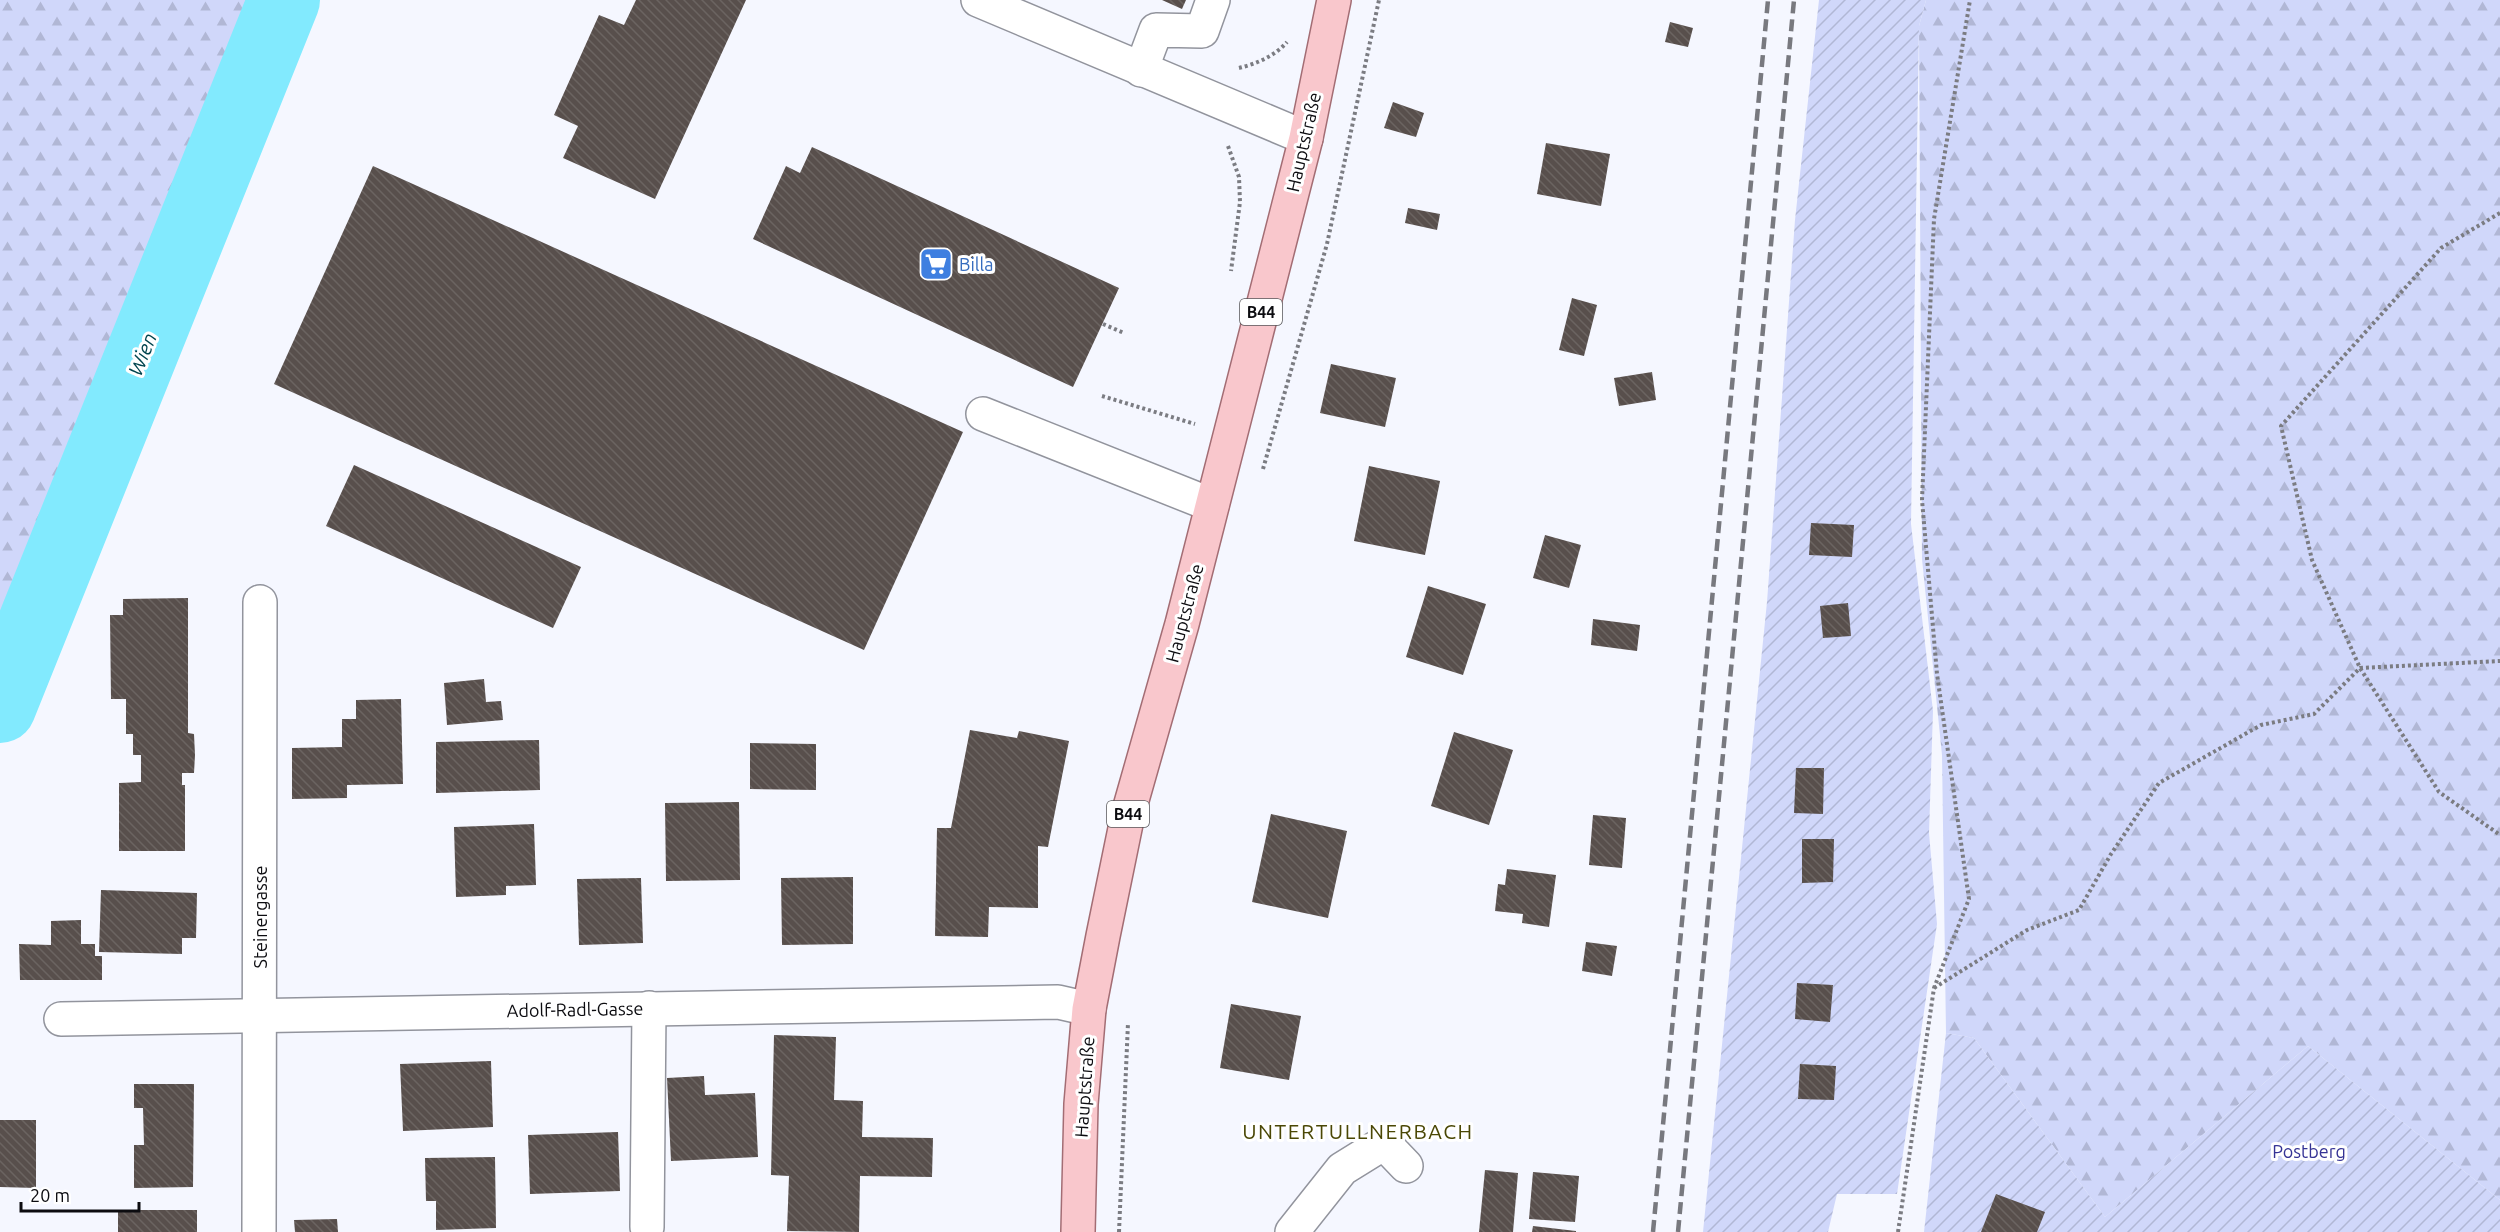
<svg xmlns="http://www.w3.org/2000/svg" width="2500" height="1232" font-family="Ubuntu,sans-serif">
<style>
.forest{fill:url(#forest-firs)}
.garden{fill:url(#garden-furrows)}
.lines{fill:none;stroke-linecap:round;stroke-linejoin:round}
.river{stroke:#82eafe;stroke-width:72}
.building{fill:url(#building-back-hatch)}
.minor-casing{stroke:#92949d;stroke-width:36}
.major-casing{stroke:#a36d74;stroke-width:36}
.path{stroke:#7b7c82;stroke-width:4;stroke-dasharray:3 3;stroke-linecap:butt}
.minor{stroke:#fff;stroke-width:33}
.major{stroke:#f9c7cc;stroke-width:33}
.rail{stroke:#78797f;stroke-width:4.5;stroke-dasharray:12 6;stroke-linecap:butt}
.labels{text-anchor:middle;dominant-baseline:central;stroke-width:6;stroke-linejoin:round;paint-order:stroke}
.shield{fill:#fff;stroke:#555558;stroke-width:1.5}
.shield-label{font-size:16px;font-weight:bold;fill:#0c0c10}
.street-label{font-size:18px;fill:#0c0c10;stroke:#fff}
.shop-label{font-size:18px;fill:#366cbe;stroke:#fff;text-anchor:start}
.park-label{font-size:18px;fill:#353395;stroke:#fff}
.water-label{font-size:20px;font-style:italic;fill:#00444e;stroke:#fff}
.quarter-label{font-size:21px;letter-spacing:1.5px;fill:#4a4705;stroke:#fff}
</style>
<defs>
<pattern id="forest-firs" width="22" height="20" patternUnits="userSpaceOnUse" patternTransform="scale(1.5)"><rect width="22" height="20" fill="#d0d7fa"/><path d="M5 1l3.5 6h-7zM16 11l3.5 6h-7z" fill="#b1b7d5"/></pattern>
<pattern id="garden-furrows" width="10" height="10" patternUnits="userSpaceOnUse" patternTransform="scale(1.5)"><rect width="10" height="10" fill="#d0d7fa"/><path d="M-1 1l2-2M0 10L10 0M9 11l2-2" fill="none" stroke="#b1b7d5"/></pattern>
<pattern id="building-back-hatch" width="6" height="6" patternUnits="userSpaceOnUse" patternTransform="scale(1.5)"><rect width="6" height="6" fill="#584f4c"/><path d="M-1 5l2 2M0 0l6 6M5-1l2 2" fill="none" stroke="#6b6461"/></pattern>
</defs>
<rect width="100%" height="100%" fill="#f5f7ff"/>
<g class="forest">
<polygon points="0,0 250,0 0,621"/>
<polygon points="1926,0 2500,0 2500,1200 2308,1046 2105,1217 1974,1038 1946,1033 1942,755 1922,559 1919,26"/>
</g>
<g class="garden">
<polygon points="1819,0 1926,0 1919,26 1911,524 1933,711 1929,833 1937,924 1897,1194 1837,1194 1828,1232 1703,1232 1767,602 1795,220"/>
<polygon points="1946,1033 1974,1038 2105,1217 2308,1046 2500,1200 2500,1232 1924,1232"/>
</g>
<g class="lines">
<polyline class="river" points="0,707 284,0"/>
</g>
<g class="building">
<polygon points="636,0 746,0 655,199 563,158 578,126 554,115 599,15 624,25"/>
<polygon points="1162,0 1186,0 1182,9"/>
<polygon points="1670,22 1693,28 1688,47 1665,42"/>
<polygon points="1393,102 1424,113 1416,137 1384,128"/>
<polygon points="1546,143 1610,154 1601,206 1537,194"/>
<polygon points="812,147 1119,288 1073,387 753,239 786,166 800,173"/>
<polygon points="373,166 963,432 864,650 274,384"/>
<polygon points="1408,208 1440,214 1437,230 1405,223"/>
<polygon points="1572,298 1597,305 1584,356 1559,350"/>
<polygon points="1331,364 1396,378 1385,427 1320,413"/>
<polygon points="1652,372 1656,400 1619,406 1614,378"/>
<polygon points="354,465 581,567 553,628 326,526"/>
<polygon points="1369,466 1440,481 1425,555 1354,541"/>
<polygon points="1811,523 1854,525 1852,557 1809,555"/>
<polygon points="1545,535 1581,545 1569,588 1533,578"/>
<polygon points="1428,586 1486,604 1463,675 1406,657"/>
<polygon points="188,598 188,733 194,734 195,755 194,773 182,773 182,785 185,785 185,851 119,851 119,783 141,782 141,755 133,755 133,734 126,734 126,699 111,699 110,615 123,615 123,599"/>
<polygon points="1848,603 1851,636 1823,638 1820,606"/>
<polygon points="1593,619 1640,625 1637,651 1591,645"/>
<polygon points="484,679 486,702 501,701 503,720 447,725 444,683"/>
<polygon points="401,699 403,784 347,785 347,798 292,799 292,748 342,747 342,719 356,719 356,700"/>
<polygon points="970,730 1017,738 1019,731 1069,741 1048,847 1038,846 1038,908 989,907 988,937 935,936 937,828 951,828"/>
<polygon points="1454,732 1513,750 1489,825 1431,806"/>
<polygon points="539,740 540,790 436,793 436,742"/>
<polygon points="750,743 816,744 816,790 750,789"/>
<polygon points="1796,768 1824,768 1823,814 1794,813"/>
<polygon points="739,802 740,880 666,881 665,803"/>
<polygon points="1271,814 1347,831 1328,918 1252,902"/>
<polygon points="1593,815 1626,818 1622,868 1589,865"/>
<polygon points="534,824 536,885 506,886 506,895 456,897 454,827"/>
<polygon points="1802,839 1834,839 1833,882 1802,883"/>
<polygon points="1507,869 1556,875 1549,927 1522,923 1523,914 1495,911 1498,884 1505,885"/>
<polygon points="853,877 853,944 782,945 781,878"/>
<polygon points="641,878 643,943 579,945 577,879"/>
<polygon points="101,890 197,893 196,938 182,938 182,954 99,952"/>
<polygon points="81,920 81,944 95,944 95,956 102,956 102,980 20,980 19,944 51,945 51,921"/>
<polygon points="1586,942 1617,946 1612,976 1582,971"/>
<polygon points="1797,983 1833,985 1830,1022 1795,1019"/>
<polygon points="1231,1004 1301,1016 1289,1080 1220,1068"/>
<polygon points="774,1035 836,1037 834,1100 863,1101 862,1137 933,1138 932,1177 860,1176 859,1232 787,1231 789,1176 771,1175"/>
<polygon points="491,1061 493,1127 403,1131 400,1064"/>
<polygon points="1800,1064 1836,1066 1834,1100 1798,1099"/>
<polygon points="704,1076 705,1095 755,1093 758,1157 671,1161 667,1078"/>
<polygon points="134,1084 194,1084 193,1187 134,1188 134,1145 144,1145 143,1108 134,1108"/>
<polygon points="0,1120 36,1120 36,1188 0,1187"/>
<polygon points="618,1132 620,1191 530,1194 528,1135"/>
<polygon points="495,1157 496,1228 436,1230 436,1201 426,1201 425,1158"/>
<polygon points="1485,1170 1518,1173 1513,1232 1479,1232"/>
<polygon points="1533,1172 1579,1176 1575,1222 1529,1219"/>
<polygon points="1996,1194 2045,1212 2037,1232 1981,1232"/>
<rect x="118" y="1210" width="79" height="22"/>
<polygon points="337,1219 338,1232 295,1232 294,1220"/>
<polygon points="1533,1226 1576,1231 1576,1232 1532,1232"/>
</g>
<g class="lines">
<g class="minor-casing">
<g id="minor">
<polyline points="978,0 1306,138"/>
<polyline points="1141,70 1156,30 1202,31 1213,0"/>
<polyline points="983,414 1212,505"/>
<polyline points="61,1019 1058,1002 1089,1009"/>
<polyline points="647,1227 649,1008"/>
<polyline points="259,1232 260,602"/>
<polyline points="1292,1232 1342,1169 1384,1143 1406,1166"/>
</g>
</g>
<g class="major-casing">
<polyline id="major" points="1078,1232 1081,1104 1089,1009 1103,936 1128,814 1182,624 1306,138 1334,0"/>
</g>
<g class="path">
<path d="M1239,68C1256,64 1275,56 1287,42"/>
<polyline points="1228,146 1239,177 1240,202 1231,271"/>
<polyline points="2500,213 2441,248 2281,426 2312,560 2360,668 2439,792 2500,835"/>
<polyline points="1103,324 1124,333"/>
<polyline points="1102,396 1195,424"/>
<polyline points="1263,469 1327,244 1379,0"/>
<polyline points="1934,988 2027,930 2079,910 2111,854 2159,783 2261,725 2314,714 2360,668 2500,661"/>
<polyline points="1119,1232 1128,1023"/>
<polyline points="1898,1232 1934,988 1969,899 1937,674 1922,500 1934,219 1970,0"/>
</g>
<use href="#minor" class="minor"/>
<use href="#major" class="major"/>
<g class="rail">
<polyline points="1653,1232 1768,0"/>
<polyline points="1678,1232 1794,0"/>
</g>
</g>
<defs>
<g id="supermarket-square" transform="scale(1.725)"><rect x="-9" y="-9" width="18" height="18" rx="4" fill="#3f7fe0" stroke="#fff"/><path d="M-6-5.5h2.5l.6 2H6L4.5 2H-2.5L-4.4-4H-6ZM-1.5 3.2a1.3 1.3 0 1 0 .1 0ZM3 3.2a1.3 1.3 0 1 0 .1 0Z" fill="#fff"/></g>
</defs>
<g fill-rule="evenodd">
<use href="#supermarket-square" x="936" y="264"/>
</g>
<g class="labels">
<g class="shield">
<rect x="1240" y="299" width="42" height="26" rx="4.5"/>
<rect x="1107" y="801" width="42" height="26" rx="4.5"/>
</g>
<g class="shield-label">
<text x="1261" y="312">B44</text>
<text x="1128" y="814">B44</text>
</g>
<g class="street-label">
<text transform="translate(1303 142) rotate(-77)">Hauptstraße</text>
<text transform="translate(1184 613) rotate(-75)">Hauptstraße</text>
<text transform="translate(260 917) rotate(-90)">Steinergasse</text>
<text transform="translate(575 1009) rotate(-1)">Adolf-Radl-Gasse</text>
<text transform="translate(1084 1087) rotate(-86)">Hauptstraße</text>
</g>
<g class="shop-label">
<text x="959" y="264">Billa</text>
</g>
<g class="park-label">
<text x="2309" y="1151">Postberg</text>
</g>
<g class="water-label">
<text transform="translate(142 354) rotate(-68)">Wien</text>
</g>
<g class="quarter-label">
<text x="1358" y="1131">UNTERTULLNERBACH</text>
</g>
</g>
<path d="M21 1202v9h118v-9" fill="none" stroke="#0c0c10" stroke-width="3"/>
<text x="30" y="1202" font-size="18" fill="#0c0c10" stroke="#ffffff" stroke-width="4.5" paint-order="stroke">20 m</text>
</svg>
